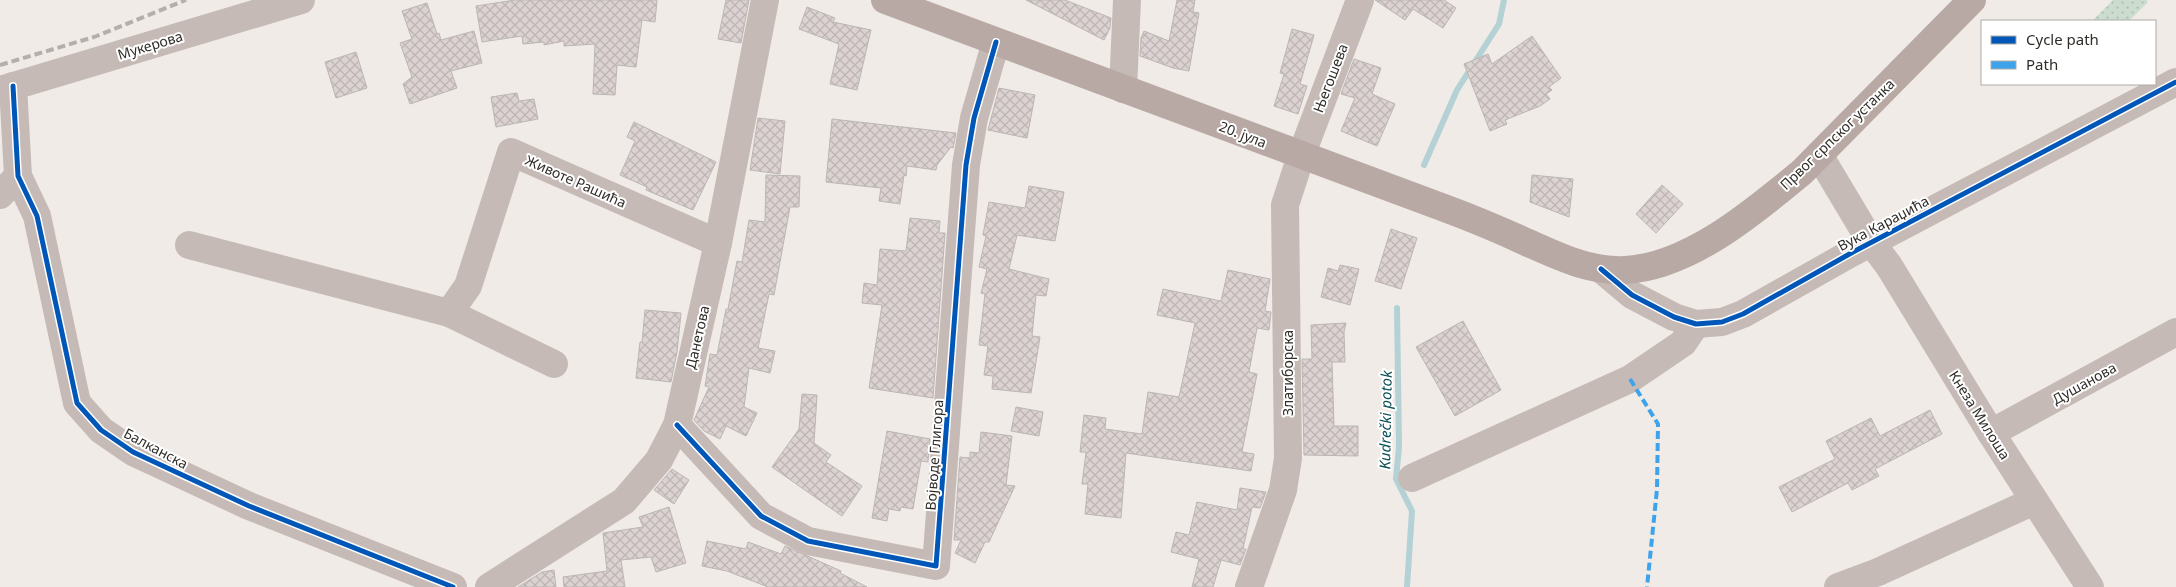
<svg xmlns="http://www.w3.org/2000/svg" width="2176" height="587" font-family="'Noto Sans',sans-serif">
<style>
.green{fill:url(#green-dots)}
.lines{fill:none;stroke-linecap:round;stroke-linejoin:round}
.stream{stroke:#b4d2d5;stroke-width:6}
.building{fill:url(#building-cross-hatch);stroke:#bab6b4}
.minor{stroke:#c6bab7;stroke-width:28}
.major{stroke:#b9a9a5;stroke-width:28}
.rail{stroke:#b5aeaa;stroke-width:4;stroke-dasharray:8 4;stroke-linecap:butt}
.quiet{stroke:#3ea3eb;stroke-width:4;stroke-dasharray:8 4;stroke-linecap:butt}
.cycleway-casing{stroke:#fff;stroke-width:8}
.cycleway{stroke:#0057b8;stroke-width:5}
.labels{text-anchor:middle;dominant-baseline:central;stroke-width:4;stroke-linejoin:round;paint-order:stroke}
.street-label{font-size:14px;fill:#302d29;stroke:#fff}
.water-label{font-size:15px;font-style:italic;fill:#0b4f56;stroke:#fff}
</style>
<defs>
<pattern id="green-dots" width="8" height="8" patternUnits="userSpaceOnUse" patternTransform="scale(1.25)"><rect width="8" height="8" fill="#ccddd0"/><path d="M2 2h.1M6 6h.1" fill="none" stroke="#b0beb3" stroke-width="1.8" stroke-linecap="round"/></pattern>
<pattern id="building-cross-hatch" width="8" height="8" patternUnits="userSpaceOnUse" patternTransform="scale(1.25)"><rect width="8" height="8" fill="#dcd2d2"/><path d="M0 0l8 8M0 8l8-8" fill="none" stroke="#bdb5b4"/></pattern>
</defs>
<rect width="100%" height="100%" fill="#f0ebe6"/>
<polygon class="green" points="2113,0 2146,0 2148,2 2129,21 2092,21"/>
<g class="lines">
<g class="stream">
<polyline points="1424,165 1457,90 1499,24 1504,0"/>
<polyline points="1397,308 1399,447 1396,479 1412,511 1407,587"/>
</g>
</g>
<g class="building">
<polygon points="515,0 657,0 655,22 642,20 636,67 617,65 615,95 593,94 595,44 564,46 564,41 544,45 544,42 523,44 522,36 482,42 476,6"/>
<polygon points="726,0 749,0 741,43 718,39"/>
<polygon points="1026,0 1065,0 1111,18 1110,28 1104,40"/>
<polygon points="1177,0 1195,0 1193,12 1199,13 1189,71 1173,68 1140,56 1141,38 1144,31 1169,41"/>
<polygon points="1375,0 1444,0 1456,8 1443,28 1413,9 1405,20"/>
<polygon points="427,3 437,34 439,33 441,40 474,31 482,63 451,71 457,88 410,104 403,84 412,77 400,43 412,39 402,11"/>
<polygon points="807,7 835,18 833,22 871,30 857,90 830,84 839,44 799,29"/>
<polygon points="1292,29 1314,35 1300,84 1307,86 1298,114 1274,106 1284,74 1280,73"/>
<polygon points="1532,36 1561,78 1549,87 1552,90 1546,94 1550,99 1540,106 1505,120 1507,124 1490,131 1464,64 1488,54 1492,64"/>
<polygon points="356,52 367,88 336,98 325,62"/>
<polygon points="1354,59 1381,68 1372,94 1395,104 1377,146 1341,131 1355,98 1341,94"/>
<polygon points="999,88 1035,95 1027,138 988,130"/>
<polygon points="517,93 519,101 534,99 538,119 496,127 491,97"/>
<polygon points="758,118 785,121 780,174 750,170"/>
<polygon points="832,119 956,133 953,148 951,147 937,165 936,170 907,166 906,176 904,175 900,204 879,201 881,188 826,182"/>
<polygon points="634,122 716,162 693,210 646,190 647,187 620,175 635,141 627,137"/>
<polygon points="766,175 800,176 799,207 790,207 774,295 769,294 758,348 775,351 770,373 749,368 744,407 757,413 746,436 726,426 720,439 704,431 694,420 709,387 705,386 710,354 717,355 726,309 728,309 737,261 742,262 749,220 765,222"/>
<polygon points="1532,175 1573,179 1569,217 1530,202"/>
<polygon points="1662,185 1683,204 1656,233 1636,214"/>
<polygon points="1029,186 1064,192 1055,241 1017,235 1009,269 1049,279 1046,296 1036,295 1032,336 1040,337 1031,393 992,389 993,376 984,375 988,346 979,345 985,294 981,293 987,269 979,267 986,236 983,235 989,202 1025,208"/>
<polygon points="910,218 940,221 939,233 945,233 933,398 869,388 882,305 862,303 864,283 877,285 880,249 906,251"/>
<polygon points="1391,229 1417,238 1401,289 1375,281"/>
<polygon points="1340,265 1359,269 1350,305 1321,297 1328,268 1338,271"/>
<polygon points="1228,270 1270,279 1265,311 1271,312 1269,330 1257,328 1249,372 1257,374 1242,452 1254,454 1251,471 1126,453 1121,518 1085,514 1088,484 1082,484 1086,452 1080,452 1084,415 1106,418 1105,429 1142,434 1148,392 1179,397 1195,323 1157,315 1163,289 1221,301"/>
<polygon points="645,310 681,313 677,352 671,382 636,378 640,342 642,342"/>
<polygon points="1463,321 1501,390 1455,416 1416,347"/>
<polygon points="1346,323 1344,332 1345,362 1332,362 1334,426 1358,426 1358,456 1304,455 1302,359 1312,359 1311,325"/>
<polygon points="802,394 817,395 814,443 831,455 826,462 862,486 842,516 772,467 799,429"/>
<polygon points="1016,407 1043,412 1039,436 1011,431"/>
<polygon points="1930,410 1942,434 1875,469 1879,476 1852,490 1848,483 1792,512 1779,487 1835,459 1826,441 1871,418 1880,436"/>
<polygon points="887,431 930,439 928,462 921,461 913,509 901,507 900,511 889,509 887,521 872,518"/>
<polygon points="981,432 1012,436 1006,485 1015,486 989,542 985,542 975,563 955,553 961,540 954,540 960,457 970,458 970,452 979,453"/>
<polygon points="672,469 689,480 674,504 654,490"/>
<polygon points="1240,488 1266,492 1260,508 1252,507 1243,549 1246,549 1240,565 1221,560 1213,587 1192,587 1199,559 1171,552 1176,532 1189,535 1197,502 1237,510"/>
<polygon points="669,507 686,563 656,572 651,557 621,560 625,587 564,587 563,577 607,571 603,533 643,527 639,517"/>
<polygon points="707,541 746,549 748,542 781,554 785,546 841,571 840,573 867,587 768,587 727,571 702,566"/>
<polygon points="554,570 556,587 518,587 542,572"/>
</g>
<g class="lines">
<g class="minor">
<polyline points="13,86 18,176 37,216 77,403 101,430 133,452 249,506 453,587"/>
<polyline points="1123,89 1127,0"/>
<polyline points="0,90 301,0"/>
<polyline points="1819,155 1871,242 1889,266 1991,433 2090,587"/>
<polyline points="0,195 18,176"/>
<polyline points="189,245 449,313 554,364"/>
<polyline points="1601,269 1632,295 1674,317 1696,324 1722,322 1743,314 1853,252 2176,82"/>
<polyline points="449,313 468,286 511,152 718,243"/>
<polyline points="677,425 761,516 808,541 936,566 966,165 974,118 996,42"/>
<polyline points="1991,433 2176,332"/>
<polyline points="1412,478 1630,379 1683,343 1696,324"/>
<polyline points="489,587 624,501 659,460 677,425 718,243 765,0"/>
<polyline points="1249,587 1283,490 1288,458 1285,205 1301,156 1360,0"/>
<polyline points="1838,587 1878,572 2034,501"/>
</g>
<path class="major" d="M885,0C1072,70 1259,140 1447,209C1474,219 1500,230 1526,242C1558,256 1589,272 1625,270C1689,267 1755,211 1802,172L1972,0"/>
<polyline class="rail" points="0,65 94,37 186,0"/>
<polyline class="quiet" points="1630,379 1658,424 1657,489 1647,587"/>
<g class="cycleway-casing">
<g id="cycleway">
<polyline points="13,86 18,176 37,216 77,403 101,430 133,452 249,506 453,587"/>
<polyline points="1601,269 1632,295 1674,317 1696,324 1722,322 1743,314 1853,252 2176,82"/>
<polyline points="677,425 761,516 808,541 936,566 966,165 974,118 996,42"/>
</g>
</g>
<use href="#cycleway" class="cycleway"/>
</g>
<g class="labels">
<g class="street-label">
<text transform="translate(150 45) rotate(-17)">Мукерова</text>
<text transform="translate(1330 78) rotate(-69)">Његошева</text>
<text transform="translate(1243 134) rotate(21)">20. јула</text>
<text transform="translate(1837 134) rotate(-44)">Првог српског устанка</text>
<text transform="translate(576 181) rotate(24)">Животе Рашића</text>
<text transform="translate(1883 223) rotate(-28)">Вука Караџића</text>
<text transform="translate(697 337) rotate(-77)">Данетова</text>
<text transform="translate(1287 373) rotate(-90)">Златиборска</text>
<text transform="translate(2084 383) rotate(-29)">Душанова</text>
<text transform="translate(1980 415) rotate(58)">Кнеза Милоша</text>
<text transform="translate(156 448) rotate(28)">Балканска</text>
<text transform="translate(934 455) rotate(-86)">Војводе Глигора</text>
</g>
<g class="water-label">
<text transform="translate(1385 420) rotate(-89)">Kudrečki potok</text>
</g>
</g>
<rect x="1981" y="20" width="175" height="65" fill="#ffffff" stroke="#acaba9"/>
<rect x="1991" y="36" width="25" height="8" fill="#0057b8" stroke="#acaba9"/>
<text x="2026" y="45" font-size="15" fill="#302d29">Cycle path</text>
<rect x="1991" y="61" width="25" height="8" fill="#3ea3eb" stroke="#acaba9"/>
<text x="2026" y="70" font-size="15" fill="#302d29">Path</text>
</svg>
